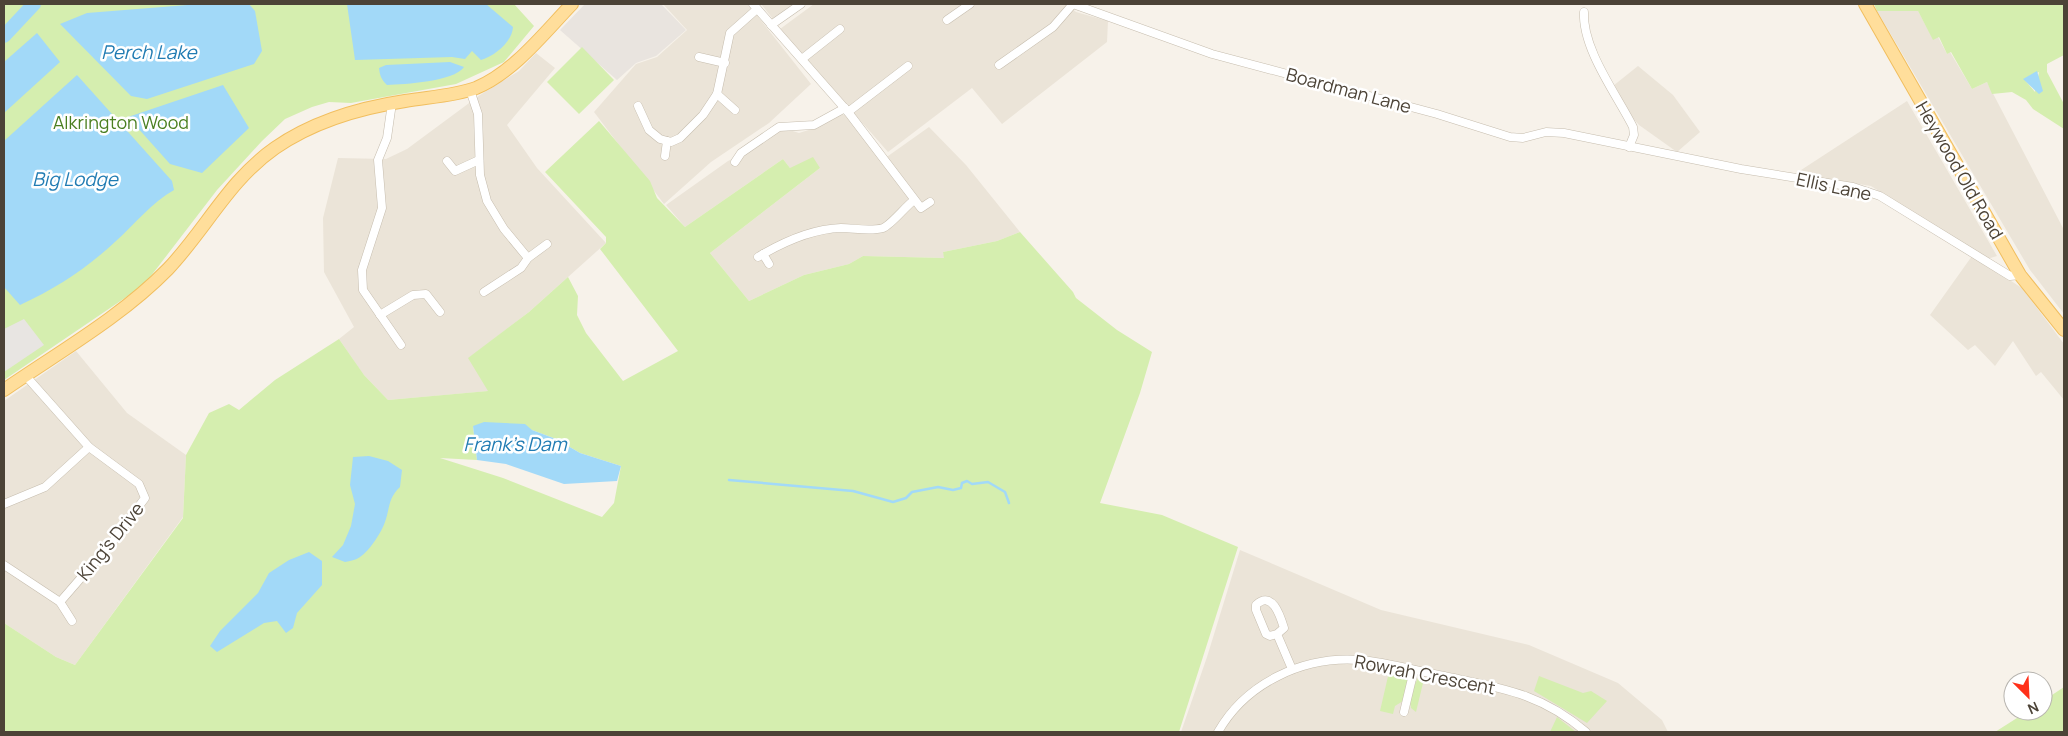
<svg xmlns="http://www.w3.org/2000/svg" width="2068" height="736" font-family="Manrope,sans-serif">
<style>
.residential{fill:#ebe4d8}
.industrial{fill:#e9e4df}
.green{fill:#d5eeaf;fill-rule:evenodd}
.parking{fill:#e8e5e2}
.water{fill:#a2d9f8}
.lines{fill:none;stroke-linecap:round;stroke-linejoin:round}
.stream{stroke:#a2d9f8;stroke-width:2.5}
.river{stroke:#a2d9f8;stroke-width:14}
.minor-casing{stroke:#c6bdae;stroke-width:9}
.primary-casing{stroke:#f1be5e;stroke-width:14}
.minor{stroke:#fff;stroke-width:8}
.primary{stroke:#ffde9b;stroke-width:12}
.labels{text-anchor:middle;dominant-baseline:central;stroke-width:5;stroke-linejoin:round;paint-order:stroke}
.street-label{font-size:18px;fill:#4c4337;stroke:#fff}
.park-label{font-size:18px;fill:#4a7f21;stroke:#fff}
.water-label{font-size:19px;font-style:italic;fill:#217cb3;stroke:#fff}
</style>
<rect width="100%" height="100%" fill="#f7f2ea"/>
<g class="residential">
<polygon points="663,4 748,4 811,84 769,123 711,162 664,204 594,112 636,64 657,57 687,30"/>
<polygon points="761,4 794,4 773,19"/>
<polygon points="814,4 1066,4 1076,12 1108,21 1107,42 1002,124 972,88 888,152 780,29"/>
<polygon points="1877,11 1918,11 1933,39 1938,37 1947,54 1950,52 1972,89 1987,82 2064,230 2064,314 2030,270"/>
<polygon points="536,53 555,68 507,125 537,168 606,243 529,312 469,358 489,391 388,400 363,374 339,339 354,327 324,272 323,218 338,158 386,159 407,149 480,95 519,71"/>
<polygon points="1638,66 1673,95 1700,132 1677,152 1639,125 1608,90"/>
<polygon points="1907,101 1997,256 1987,259 1871,186 1795,174"/>
<polygon points="840,114 845,115 881,161 929,127 966,165 1020,232 997,241 943,252 945,258 863,256 849,264 804,275 749,301 710,253 820,168 790,168 783,159 685,227 666,205 728,161 755,148 783,128 799,133 815,128"/>
<polygon points="1972,256 2022,288 2064,344 2064,400 2041,372 2036,376 2013,341 1995,366 1975,345 1968,350 1930,315"/>
<polygon points="76,351 127,413 186,455 183,517 75,665 56,657 4,623 4,401"/>
<polygon points="1240,550 1381,610 1529,645 1618,683 1662,720 1668,732 1181,732 1207,657"/>
</g>
<polygon class="industrial" points="585,4 661,4 686,30 656,56 636,63 617,80 560,30"/>
<g class="green">
<polygon points="4,4 514,4 534,26 504,62 456,84 351,103 329,102 312,107 285,119 262,141 217,190 144,285 4,380"/>
<path d="M1874,4H2064V55L2047,64V72L2064,104V129L2033,109L2026,100L2012,92L1992,94L1987,82L1972,89L1951,52L1947,54L1939,37L1933,40L1918,11H1877ZM2039,72L2035,92L2024,79Z"/>
<polygon points="582,47 614,80 579,114 547,82"/>
<path d="M599,121L650,181L657,198L685,227L783,159L790,168L813,157L820,168L710,253L749,301L804,275L849,264L863,256L944,258L943,252L997,241L1020,232L1073,292L1076,298L1117,330L1152,352L1140,393L1100,503L1162,515L1238,547L1179,732H4V623L56,657L75,665L183,518L186,455L209,413L229,404L239,410L275,380L339,339L364,375L388,400L488,391L468,358L529,312L568,277L578,296L577,315L586,333L623,381L678,351L600,249L606,243V237L545,172ZM473,426L532,430L556,439L580,453L621,466L614,503L602,517L503,478L440,458L477,460Z"/>
<polygon points="1389,672 1410,678 1403,701 1395,706 1393,714 1380,711"/>
<polygon points="1539,676 1583,693 1591,691 1607,701 1587,723 1534,691"/>
<polygon points="1418,678 1424,679 1416,712 1411,708 1409,696"/>
<polygon points="2064,687 2064,732 1995,732 2028,711 2043,711 2043,701"/>
<polygon points="1557,717 1576,732 1550,732"/>
</g>
<polygon class="parking" points="24,319 44,345 4,372 4,329"/>
<g class="water">
<polygon points="200,4 249,4 255,11 262,51 254,64 147,99 131,96 60,24 87,13"/>
<path d="M347,4H486L513,27C512,42 495,56 481,60L472,51L465,59L452,57L355,60Z"/>
<polygon points="37,33 60,62 4,113 4,62"/>
<path d="M450,62L464,67C453,82 405,84 387,85C381,79 380,76 379,68L386,65Z"/>
<polygon points="2037,71 2043,91 2039,94 2023,79"/>
<path d="M77,75L172,181L174,190C152,202 135,224 116,241C87,268 57,288 20,305L4,287V141Z"/>
<polygon points="223,85 249,128 202,173 170,164 128,117"/>
<polygon points="484,422 525,424 532,430 556,439 580,453 621,466 617,481 564,484 506,464 477,460 473,426"/>
<path d="M369,456L388,461L402,470L400,487C388,498 390,508 385,522C381,533 370,550 360,557C356,560 350,561 345,562L332,557L343,545L351,526L355,504L350,485L353,457Z"/>
<polygon points="309,552 322,561 322,585 297,613 293,628 286,633 277,621 264,623 217,652 210,646 220,631 258,593 269,573 289,560"/>
</g>
<g class="lines">
<polyline class="stream" points="729,480 853,491 893,502 906,498 912,492 938,487 953,490 961,488 962,483 967,481 972,484 988,482 1005,492 1009,503"/>
<polyline class="river" points="4,36 34,4"/>
<g class="minor-casing">
<g id="minor">
<polyline points="753,4 848,112 921,208 930,202"/>
<polyline points="1073,4 1212,54 1437,114 1510,137 1523,138 1546,132 1564,133 1741,169 1853,187 1880,196 2010,276 2020,275"/>
<path d="M1584,12C1582,49 1617,95 1633,127L1634,135L1629,147"/>
<polyline points="947,20 970,4"/>
<polyline points="771,25 801,4"/>
<polyline points="699,57 725,63"/>
<polyline points="802,59 840,29"/>
<polyline points="999,65 1053,27 1073,4"/>
<polyline points="470,90 478,114 480,175 487,201 504,229 528,258"/>
<polyline points="717,94 735,110"/>
<polyline points="392,103 387,138 378,160 382,208 362,270 363,290 401,345"/>
<polyline points="638,106 649,130 660,139 671,142 680,138 703,115 717,94 730,33 757,9"/>
<polyline points="848,112 908,66"/>
<polyline points="665,156 667,141"/>
<polyline points="447,161 455,171 479,160"/>
<polyline points="735,162 741,153 779,127 814,125 845,108"/>
<polyline points="763,254 769,264"/>
<path d="M758,257C783,242 811,229 841,228C854,228 870,232 883,228C891,225 905,207 914,200"/>
<polyline points="484,292 521,268 528,258 547,244"/>
<polyline points="380,315 413,295 426,294 440,312"/>
<polyline points="25,375 89,447 139,484 145,498 113,541 60,602"/>
<polyline points="4,504 45,487 89,447"/>
<polyline points="4,565 60,602 72,621"/>
<path d="M1277,634L1270,636L1266,634L1256,610V605C1272,590 1280,615 1284,628L1277,634L1292,669"/>
<polyline points="1404,712 1414,670"/>
<path d="M1218,732C1246,683 1303,656 1359,660C1388,662 1416,671 1444,676C1501,688 1541,693 1586,732"/>
</g>
</g>
<g class="primary-casing">
<g id="primary">
<polyline points="1865,4 2020,275 2064,330"/>
<path d="M4,390C59,352 121,317 168,269C206,229 229,180 275,148C314,121 359,108 405,101C428,97 454,96 476,88C514,72 544,33 572,4"/>
</g>
</g>
<use href="#minor" class="minor"/>
<use href="#primary" class="primary"/>
</g>
<g class="labels">
<g class="street-label">
<text transform="translate(1349 90) rotate(15)">Boardman Lane</text>
<text transform="translate(1960 170) rotate(60)">Heywood Old Road</text>
<text transform="translate(1834 186) rotate(12)">Ellis Lane</text>
<text transform="translate(110 541) rotate(-51)">King's Drive</text>
<text transform="translate(1425 674) rotate(11)">Rowrah Crescent</text>
</g>
<g class="park-label">
<text x="121" y="122">Alkrington Wood</text>
</g>
<g class="water-label">
<text x="149" y="52">Perch Lake</text>
<text x="75" y="179">Big Lodge</text>
<text x="515" y="444">Frank's Dam</text>
</g>
</g>
<rect width="2068" height="736" fill="none" stroke="#4c4337" stroke-width="10"/>
<g transform="translate(2028 696) rotate(156)"><circle r="24" fill="#ffffff" stroke="#b7b4af"/>
<path d="M0-4L9 19L0 12L-9 19Z" fill="#ff3019"/>
<text y="-8" font-size="14" font-weight="bold" text-anchor="middle" fill="#4c4337">N</text>
</g>
</svg>
